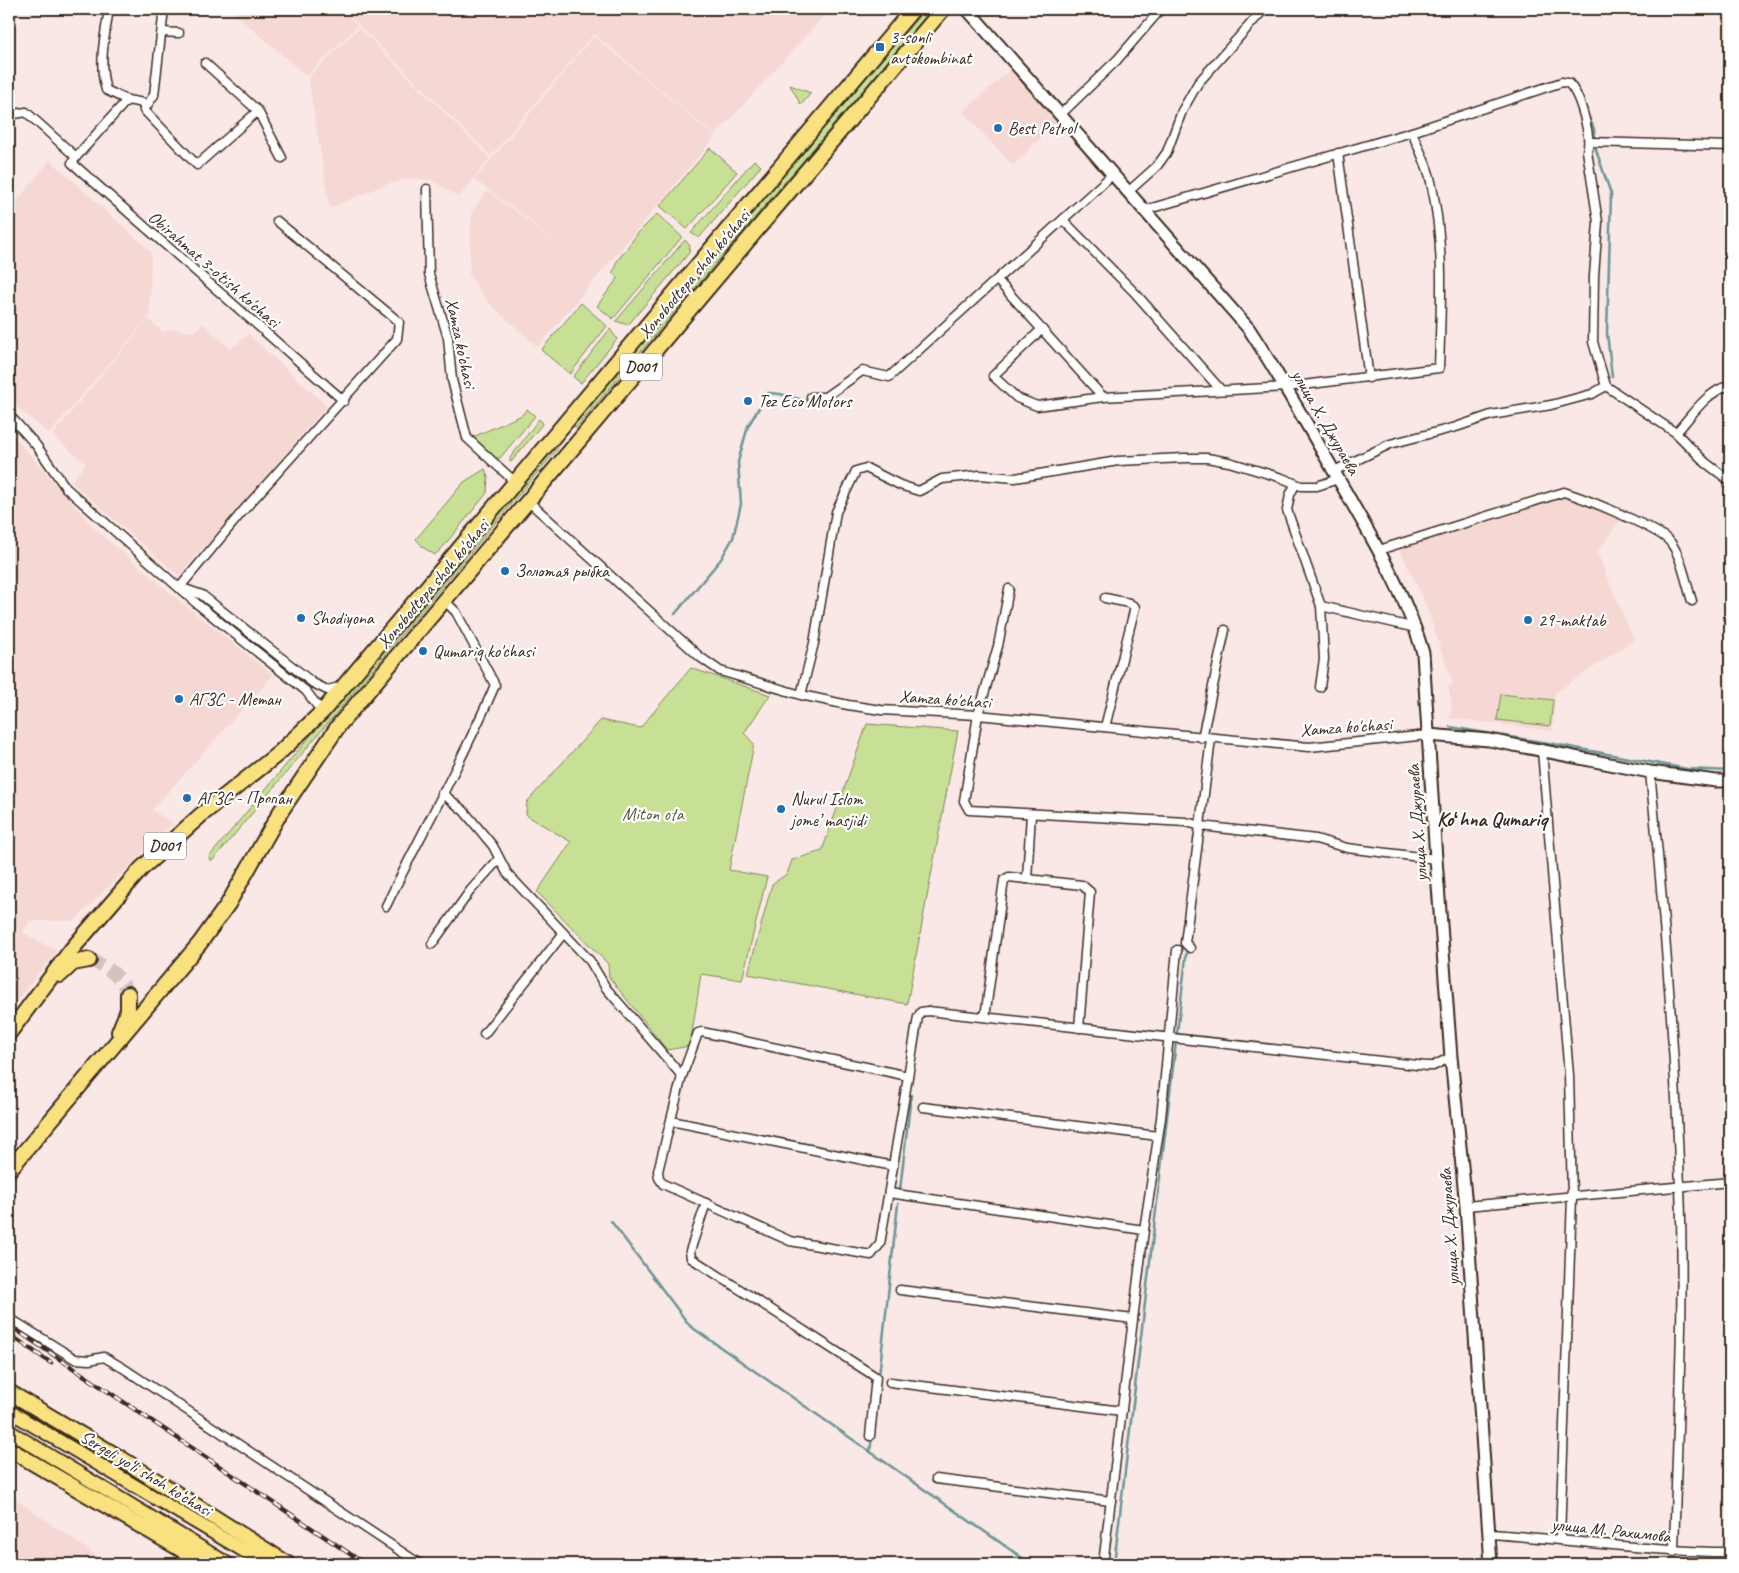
<svg xmlns="http://www.w3.org/2000/svg" width="1739" height="1573" font-family="Caveat,sans-serif">
<style>
.built{fill:#f5d8d4}
.green{fill:#c7e096;stroke:#81855a}
.lines{fill:none;stroke-linecap:round;stroke-linejoin:round}
.stream{stroke:#6c9597;stroke-width:2.5}
.highway-tunnel{stroke:#d3c2be;stroke-width:14;stroke-dasharray:14 7;stroke-linecap:butt}
.street-casing{stroke:#3b2a1e;stroke-width:11}
.secondary-casing{stroke:#3b2a1e;stroke-width:15}
.primary-casing{stroke:#3b2a1e;stroke-width:16}
.highway-casing{stroke:#3b2a1e;stroke-width:18}
.street{stroke:#fff;stroke-width:8}
.secondary{stroke:#fff;stroke-width:11}
.primary{stroke:#fae180;stroke-width:12}
.highway{stroke:#fae180;stroke-width:14}
.rail-casing{stroke:#3b2a1e;stroke-width:4.5}
.rail{stroke:#fff;stroke-width:2.5;stroke-dasharray:8;stroke-linecap:butt}
.poi-dot{fill:#1f6fb2;stroke:#fff;stroke-width:2}
.labels{text-anchor:middle;dominant-baseline:central;stroke-width:4.5;stroke-linejoin:round;paint-order:stroke}
.shield{fill:#fff;stroke:#766a62;stroke-width:1}
.shield-label{font-size:16px;font-weight:bold;fill:#3b2a1e}
.poi-label{font-size:18px;fill:#3b2a1e;stroke:#fff;text-anchor:start}
.street-label{font-size:18px;fill:#3b2a1e;stroke:#fff}
.park-label{font-size:18px;fill:#5e583c;stroke:#fff}
.quarter-label{font-size:20px;font-weight:bold;fill:#3b2a1e;stroke:#fff}
</style>
<rect width="100%" height="100%" fill="#f9e8e6"/>
<filter id="ink" filterUnits="userSpaceOnUse"><feTurbulence type="fractalNoise" baseFrequency=".02" numOctaves="2"/><feDisplacementMap in="SourceGraphic" scale="10" xChannelSelector="R" yChannelSelector="G"/><feConvolveMatrix kernelMatrix="1 2 1 2 8 2 1 2 1" color-interpolation-filters="sRGB"/></filter>
<g filter="url(#ink)">
<g class="built">
<polygon points="230,9 341,9 358,26 306,76"/>
<polygon points="342,9 830,9 715,136 594,34 491,156"/>
<polygon points="359,28 490,158 459,197 431,180 413,178 387,184 330,208 308,77"/>
<polygon points="594,36 715,137 538,347 487,301 469,274 472,212 487,191 524,217 555,243 525,216 474,180"/>
<polygon points="1011,69 1056,122 1013,166 963,112"/>
<polygon points="50,160 151,252 150,316 49,434 9,401 9,203 13,206"/>
<polygon points="148,319 163,332 174,329 194,332 203,324 231,349 248,334 327,406 179,576 71,482 86,464 52,435"/>
<polygon points="9,431 95,529 181,602 273,675 152,810 173,823 74,921 29,921 23,933 57,951 9,1010"/>
<polygon points="1564,497 1571,497 1620,520 1597,553 1634,640 1555,693 1553,731 1450,718 1452,705 1448,687 1453,684 1424,600 1398,546 1450,528"/>
<polygon points="9,1495 11,1496 108,1564 9,1564"/>
</g>
<g class="green">
<polygon points="921,14 925,17 576,428 571,424"/>
<polygon points="790,85 811,93 801,105"/>
<polygon points="710,148 737,172 687,229 660,206"/>
<polygon points="754,160 761,166 699,238 691,233"/>
<polygon points="657,214 682,237 613,319 597,306 618,278 612,273 616,267 615,264 638,233"/>
<polygon points="685,240 690,246 689,253 628,325 616,321"/>
<polygon points="581,303 607,326 570,374 541,350"/>
<polygon points="610,329 617,339 581,383 573,377"/>
<polygon points="527,409 535,416 500,458 496,458 473,437 522,415"/>
<polygon points="539,419 543,423 512,461 510,462 510,458"/>
<polygon points="554,444 558,448 213,860 210,860 209,857"/>
<polygon points="485,469 488,477 487,493 443,547 435,555 424,548 416,539 464,482"/>
<polygon points="691,668 770,695 744,733 754,744 729,870 767,877 742,980 701,974 690,1046 667,1050 609,977 608,964 537,892 571,842 526,815 527,802 601,720 640,728"/>
<polygon points="1501,694 1553,700 1550,726 1497,720"/>
<polygon points="867,724 958,731 907,1004 748,974 772,884 787,874 792,860 822,851"/>
</g>
<g class="lines">
<g class="stream">
<polyline points="1572,78 1576,88"/>
<polyline points="1587,113 1594,129 1596,150 1611,194 1607,333 1612,377"/>
<polyline points="675,614 721,559 733,538 741,504 738,462 748,426 768,393 780,394 821,405 863,375"/>
<polyline points="1450,727 1554,744 1687,769 1730,771"/>
<polyline points="900,1190 911,1095"/>
<polyline points="611,1221 690,1326 1031,1564"/>
<polyline points="879,1376 898,1204"/>
<polyline points="870,1452 872,1436"/>
<polyline points="1114,1564 1187,949"/>
</g>
<path class="highway-tunnel" d="M89,960C107,966 121,976 128,994"/>
<g class="street-casing">
<g id="street">
<polyline points="162,32 179,33"/>
<polyline points="205,63 258,111 282,158"/>
<polyline points="127,100 144,103 144,110 197,165 258,111"/>
<polyline points="144,110 154,95 164,9"/>
<polyline points="9,115 26,112 76,157 72,163 344,401"/>
<polyline points="1060,115 1117,60 1161,9"/>
<polyline points="1590,142 1730,146"/>
<polyline points="1338,153 1369,378"/>
<path d="M76,157L127,100L106,90C98,64 105,35 109,9"/>
<polyline points="427,189 429,274 448,338 452,380 467,438 515,482"/>
<polyline points="1129,191 1157,166 1167,152 1182,111 1198,83 1264,9"/>
<path d="M1145,210L1412,132L1562,82L1568,83C1580,93 1592,137 1587,151L1598,222L1594,276L1593,342L1606,386L1676,433L1706,463L1730,481"/>
<polyline points="1063,220 1136,294 1220,389"/>
<polyline points="998,281 1103,397"/>
<path d="M1042,329L993,376L1017,398L1037,406L1103,397L1287,387L1439,368C1441,305 1445,243 1431,182C1428,165 1418,148 1412,132"/>
<polyline points="811,397 825,397 862,371 889,377 1113,174"/>
<polyline points="9,415 36,445 66,488 196,603 306,691 322,712"/>
<path d="M1676,433C1692,415 1706,392 1730,385"/>
<polyline points="1334,471 1390,444 1456,427 1491,415 1551,405 1592,394 1606,386"/>
<polyline points="1295,485 1290,495 1287,510 1321,606 1324,659 1320,687"/>
<polyline points="528,501 700,657 720,671 801,695 848,705 881,710 978,715 1309,747 1428,735"/>
<path d="M1379,550L1564,492C1583,498 1662,529 1671,543C1682,558 1686,583 1692,601"/>
<polyline points="180,587 242,512 397,339 399,322 277,221"/>
<polyline points="182,588 202,595 313,683 327,690 340,687"/>
<polyline points="1009,589 998,646 978,715 964,801 969,810 1186,822 1201,826 1316,839 1347,848 1436,859"/>
<polyline points="1105,598 1129,603 1135,607 1105,727"/>
<polyline points="1321,606 1416,628"/>
<polyline points="801,695 814,643 836,512 856,471 866,468 900,485 919,491 942,479 980,475 1015,478 1118,461 1185,458 1207,458 1229,462 1282,478 1301,486 1317,486 1338,479"/>
<polyline points="1202,738 1225,630"/>
<polyline points="1542,751 1569,1075 1572,1197 1560,1538"/>
<path d="M1650,772C1664,910 1675,1049 1680,1187C1685,1308 1677,1430 1674,1552"/>
<polyline points="442,793 464,811 493,846 507,873 590,961 606,988 682,1076"/>
<polyline points="1027,879 1031,814"/>
<path d="M386,906C422,832 463,760 495,685L456,612L444,600"/>
<polyline points="432,944 470,891 498,860"/>
<polyline points="1190,948 1185,943 1211,739"/>
<polyline points="985,1017 1004,880 1009,877 1082,885 1090,892 1079,1028"/>
<polyline points="484,1034 563,934"/>
<polyline points="908,1076 702,1032 698,1033 682,1076 658,1171 659,1178 663,1184 790,1241 871,1255 880,1244 918,1017 921,1012 928,1011 1426,1066 1433,1066 1451,1057"/>
<polyline points="923,1107 1158,1136"/>
<polyline points="671,1121 893,1166"/>
<polyline points="889,1193 1144,1230"/>
<polyline points="706,1203 690,1251 691,1258 876,1377 870,1436"/>
<polyline points="1466,1206 1730,1182"/>
<polyline points="900,1290 1133,1319"/>
<polyline points="9,1318 75,1359 89,1360 104,1357 123,1368 420,1564"/>
<polyline points="890,1382 1122,1411"/>
<polyline points="936,1479 1111,1501"/>
<path d="M1489,1534C1570,1539 1649,1552 1730,1552"/>
<polyline points="1103,1564 1144,1230 1161,1118 1177,950"/>
</g>
</g>
<g class="secondary-casing">
<g id="secondary">
<path d="M967,9L1249,329C1283,381 1313,435 1344,489C1374,542 1406,594 1423,653L1436,859L1451,1057L1466,1206L1491,1564"/>
<polyline points="1428,735 1489,740 1650,772 1716,781 1730,781"/>
</g>
</g>
<g class="primary-casing">
<g id="primary">
<polyline points="9,1411 266,1564"/>
<polyline points="9,1431 228,1564"/>
</g>
</g>
<g class="highway-casing">
<g id="highway">
<polyline points="60,975 73,963 89,960"/>
<polyline points="119,1032 128,1010 128,994"/>
<polyline points="9,1033 72,949 141,869 201,815 279,753 322,712 913,9"/>
<polyline points="9,1170 200,943 228,904 281,811 339,725 943,9"/>
<polyline points="9,1392 122,1459 288,1564"/>
<polyline points="9,1449 206,1564"/>
</g>
</g>
<use href="#street" class="street"/>
<use href="#secondary" class="secondary"/>
<use href="#primary" class="primary"/>
<use href="#highway" class="highway"/>
<g class="rail-casing">
<g id="rail">
<polyline points="9,1325 365,1564"/>
<polyline points="9,1334 51,1363"/>
</g>
</g>
<use href="#rail" class="rail"/>
</g>
</g>
<g class="poi-dot">
<rect x="875" y="42" width="10" height="10" rx="2.5"/>
<circle cx="998" cy="128" r="5"/>
<circle cx="748" cy="401" r="5"/>
<circle cx="505" cy="571" r="5"/>
<circle cx="301" cy="618" r="5"/>
<circle cx="1528" cy="620" r="5"/>
<circle cx="423" cy="651" r="5"/>
<circle cx="179" cy="699" r="5"/>
<circle cx="187" cy="798" r="5"/>
<circle cx="781" cy="809" r="5"/>
</g>
<g class="labels">
<g class="shield">
<rect x="620" y="353.5" width="42" height="27" rx="4"/>
<rect x="144" y="832.5" width="42" height="27" rx="4"/>
</g>
<g class="shield-label">
<text x="641" y="367">D001</text>
<text x="165" y="846">D001</text>
</g>
<g class="poi-label">
<text x="890" y="37">3-sonli<tspan x="890" dy="21">avtokombinat</tspan></text>
<text x="1008" y="128">Best Petrol</text>
<text x="758" y="401">Tez Eco Motors</text>
<text x="515" y="571">Золотая рыбка</text>
<text x="311" y="618">Shodiyona</text>
<text x="1538" y="620">29-maktab</text>
<text x="433" y="651">Qumariq ko'chasi</text>
<text x="189" y="699">АГЗС - Метан</text>
<text x="197" y="798">АГЗС - Пропан</text>
<text x="791" y="799">Nurul Islom<tspan x="791" dy="21">jome’ masjidi</tspan></text>
</g>
<g class="street-label">
<text transform="translate(214 269) rotate(41)">Obirahmat 3-o'tish ko'chasi</text>
<text transform="translate(694 274) rotate(-50)">Xonobodtepa shoh ko'chasi</text>
<text transform="translate(461 343) rotate(78)">Xamza ko'chasi</text>
<text transform="translate(1326 422) rotate(60)">улица Х. Джураева</text>
<text transform="translate(433 584) rotate(-50)">Xonobodtepa shoh ko'chasi</text>
<text transform="translate(945 699) rotate(4)">Xamza ko'chasi</text>
<text transform="translate(1346 727) rotate(-4)">Xamza ko'chasi</text>
<text transform="translate(1417 823) rotate(-94)">улица Х. Джураева</text>
<text transform="translate(1449 1227) rotate(-94)">улица Х. Джураева</text>
<text transform="translate(146 1473) rotate(31)">Sergeli yo‘li shoh ko‘chasi</text>
<text transform="translate(1611 1530) rotate(6)">улица М. Рахимова</text>
</g>
<g class="park-label">
<text x="653" y="814">Miton ota</text>
</g>
<g class="quarter-label">
<text x="1492" y="819">Koʻhna Qumariq</text>
</g>
</g>
<rect width="1739" height="1573" fill="none" stroke="#fff" stroke-width="30"/>
<rect x="15" y="15" width="1709" height="1543" fill="none" stroke="#3b2a1e" stroke-width="2" filter="url(#ink)"/>
</svg>
